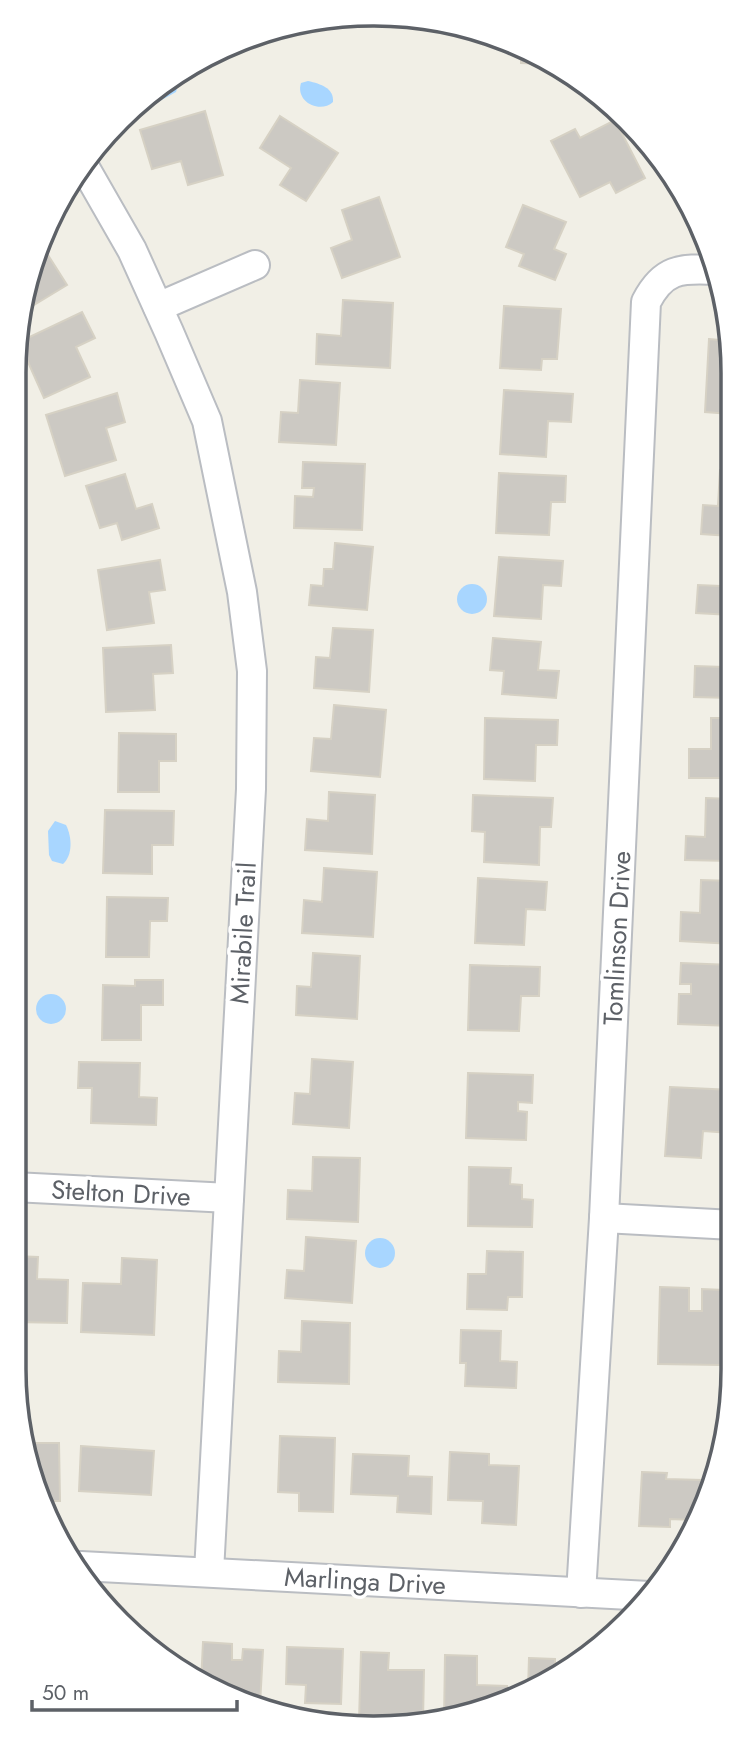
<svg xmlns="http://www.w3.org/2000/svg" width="747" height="1742" font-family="Jost,sans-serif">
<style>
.water{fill:#a8d6ff}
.building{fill:#ccc9c3;stroke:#d6d1c4;stroke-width:2}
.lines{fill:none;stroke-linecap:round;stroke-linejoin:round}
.minor-casing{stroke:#babdc2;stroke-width:32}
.minor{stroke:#fff;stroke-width:28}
.labels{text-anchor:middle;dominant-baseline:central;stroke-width:7;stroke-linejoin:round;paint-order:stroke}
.street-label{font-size:26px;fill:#5d6167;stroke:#fff}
.rim{fill:none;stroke:#5d6167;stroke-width:3.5}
</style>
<rect width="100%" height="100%" fill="#f1efe6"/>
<g class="water">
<polygon points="180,78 176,92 158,102 148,102"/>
<path d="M308,81C321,84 334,88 333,102C320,114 295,102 301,83Z"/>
<circle cx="472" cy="599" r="15"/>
<path d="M55,821L66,825C72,837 73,855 63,864L52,861L49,855L48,831Z"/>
<circle cx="51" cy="1009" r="15"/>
<circle cx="380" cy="1253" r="15"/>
</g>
<g class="building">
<polygon points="521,50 547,64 521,63"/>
<polygon points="205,111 223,175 188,185 181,161 152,169 140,130"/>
<polygon points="280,116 338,153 306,201 280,185 291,168 260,148"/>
<polygon points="615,120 645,178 616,193 610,182 580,197 551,141 575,129 580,138"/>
<polygon points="379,197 400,257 342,278 331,248 352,240 342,210"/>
<polygon points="523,205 566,222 554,249 566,254 555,280 519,266 524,254 506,247"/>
<polygon points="41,244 67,285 24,311 33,258"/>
<polygon points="343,300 393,303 390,368 316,364 317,334 341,336"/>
<polygon points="504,306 561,309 557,359 542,359 541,370 500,368"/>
<polygon points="82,312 95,338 76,347 90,377 44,398 19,342"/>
<polygon points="709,339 730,341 730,414 705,412"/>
<polygon points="300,380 340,383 336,445 279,442 281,412 298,413"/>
<polygon points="504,390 573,394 571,422 548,421 546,457 500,454"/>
<polygon points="117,393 125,422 106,428 116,460 65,476 46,415"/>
<polygon points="303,462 365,464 362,530 294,528 295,496 313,497 314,488 302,488"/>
<polygon points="720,470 730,471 730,536 701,534 703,505 718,506"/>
<polygon points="499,473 566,476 565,502 551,502 549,535 496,533"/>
<polygon points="125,474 136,509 152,504 159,528 122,540 117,523 100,528 86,486"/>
<polygon points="335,543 373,547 367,610 309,605 311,585 323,586 324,569 333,569"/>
<polygon points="723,551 731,552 731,615 696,613 698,585 721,586"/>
<polygon points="499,557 563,561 561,586 543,585 541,619 494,616"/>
<polygon points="160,560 165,590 149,592 154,623 107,630 98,570"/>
<polygon points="333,628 373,630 369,692 314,688 316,657 330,658"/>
<polygon points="726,636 731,636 731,698 694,697 695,666 725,667"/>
<polygon points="493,638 541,642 538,670 559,671 556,698 502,694 504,671 490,670"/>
<polygon points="171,645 173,673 153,674 155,710 106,712 103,648"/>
<polygon points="334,705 386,710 380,777 311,771 314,738 331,739"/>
<polygon points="485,718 558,720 557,745 536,745 535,781 484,779"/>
<polygon points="711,718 731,718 731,778 689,778 689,749 711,749"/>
<polygon points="119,733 176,734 176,761 159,761 159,792 118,792"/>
<polygon points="329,792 375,795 372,854 305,850 307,819 328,821"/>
<polygon points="473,795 553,798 551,827 540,827 539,865 484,862 485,832 472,831"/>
<polygon points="706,798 731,799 731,861 685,860 686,836 705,837"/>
<polygon points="105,810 174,811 173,845 152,845 152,874 103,873"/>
<polygon points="324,868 377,872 373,937 302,933 304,900 322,902"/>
<polygon points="478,878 547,882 545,910 526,909 524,945 475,943"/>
<polygon points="701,880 732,881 732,944 680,941 681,912 700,913"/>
<polygon points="107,897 168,898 167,921 150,921 149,957 106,957"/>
<polygon points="313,953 360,956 357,1019 296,1015 297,986 311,987"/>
<polygon points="681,963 732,965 732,1026 678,1024 679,994 691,994 691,984 680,984"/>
<polygon points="470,965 540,967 539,996 521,996 519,1031 468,1030"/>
<polygon points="135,980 163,980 163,1005 141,1005 141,1040 102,1040 103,985 135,986"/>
<polygon points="312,1059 353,1062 349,1128 293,1124 295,1093 310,1094"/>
<polygon points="79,1062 140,1063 139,1097 157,1098 156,1125 91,1123 92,1088 78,1088"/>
<polygon points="468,1073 533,1075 532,1103 518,1102 518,1111 527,1112 526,1140 466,1138"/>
<polygon points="670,1087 732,1090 730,1133 703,1131 701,1158 665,1156"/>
<polygon points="313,1157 360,1158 358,1222 287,1219 288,1190 312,1191"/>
<polygon points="469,1167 511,1168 510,1184 522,1185 522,1199 533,1200 532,1227 468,1226"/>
<polygon points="306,1237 356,1241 352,1303 285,1298 287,1270 304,1271"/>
<polygon points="487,1251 523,1252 522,1297 508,1297 507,1310 467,1309 468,1274 486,1274"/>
<polygon points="14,1256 38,1257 37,1279 68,1280 67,1323 14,1322"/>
<polygon points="122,1258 157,1260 154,1335 81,1332 83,1283 121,1284"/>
<polygon points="660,1287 689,1288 689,1311 702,1311 702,1289 724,1290 721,1365 658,1364"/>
<polygon points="302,1321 350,1323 349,1384 278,1382 279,1351 301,1352"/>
<polygon points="461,1330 501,1331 500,1361 517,1362 516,1388 465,1386 466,1363 460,1363"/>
<polygon points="280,1436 335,1438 333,1512 299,1511 299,1493 278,1492"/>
<polygon points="26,1443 59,1443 60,1501 43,1501 33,1484"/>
<polygon points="81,1446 154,1451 151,1495 79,1491"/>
<polygon points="450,1452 489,1454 489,1465 519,1466 516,1525 482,1523 483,1501 448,1500"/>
<polygon points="353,1454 409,1456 408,1476 432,1477 431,1514 397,1512 398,1496 351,1494"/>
<polygon points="642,1472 667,1473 666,1479 702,1480 700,1508 693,1520 670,1519 670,1527 639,1526"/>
<polygon points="203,1642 232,1644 232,1660 242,1660 243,1649 263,1650 260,1705 201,1683"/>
<polygon points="287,1647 343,1649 341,1704 305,1703 306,1685 286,1684"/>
<polygon points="361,1652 389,1653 388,1670 424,1670 423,1721 396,1721 396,1716 381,1716 381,1721 359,1721"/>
<polygon points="445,1655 477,1656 477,1685 507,1686 507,1697 444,1721"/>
<polygon points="529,1658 555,1659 555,1667 568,1667 553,1680 528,1689"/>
<polygon points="172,1662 184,1662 184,1672"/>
</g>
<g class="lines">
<g class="minor-casing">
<g id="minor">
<polyline points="85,168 132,250 169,332 207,421 242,592 252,671 251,789 209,1572"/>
<polyline points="158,307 255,265"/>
<polyline points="14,1187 229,1198"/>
<polyline points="604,1218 733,1225"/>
<polyline points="81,1566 649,1596"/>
<path d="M581,1593L604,1218L646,302C663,269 680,268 715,270"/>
</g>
</g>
<use href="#minor" class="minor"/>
</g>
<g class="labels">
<g class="street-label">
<text transform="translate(243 933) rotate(-87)">Mirabile Trail</text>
<text transform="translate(617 938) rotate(-87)">Tomlinson Drive</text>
<text transform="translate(121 1193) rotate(3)">Stelton Drive</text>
<text transform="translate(365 1581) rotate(3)">Marlinga Drive</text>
</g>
</g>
<path d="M0 0H747V1742H0ZM373 26H374A347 347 0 0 1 721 373V1369A347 347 0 0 1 374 1716H373A347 347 0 0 1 26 1369V373A347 347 0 0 1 373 26Z" fill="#fff" fill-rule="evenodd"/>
<path class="rim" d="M373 26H374A347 347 0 0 1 721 373V1369A347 347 0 0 1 374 1716H373A347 347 0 0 1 26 1369V373A347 347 0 0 1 373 26Z"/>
<path d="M32 1700v10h205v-10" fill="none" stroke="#5d6167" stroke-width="3.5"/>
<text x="42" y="1700" font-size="21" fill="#5d6167" stroke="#ffffff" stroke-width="5" paint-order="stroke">50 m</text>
</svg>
